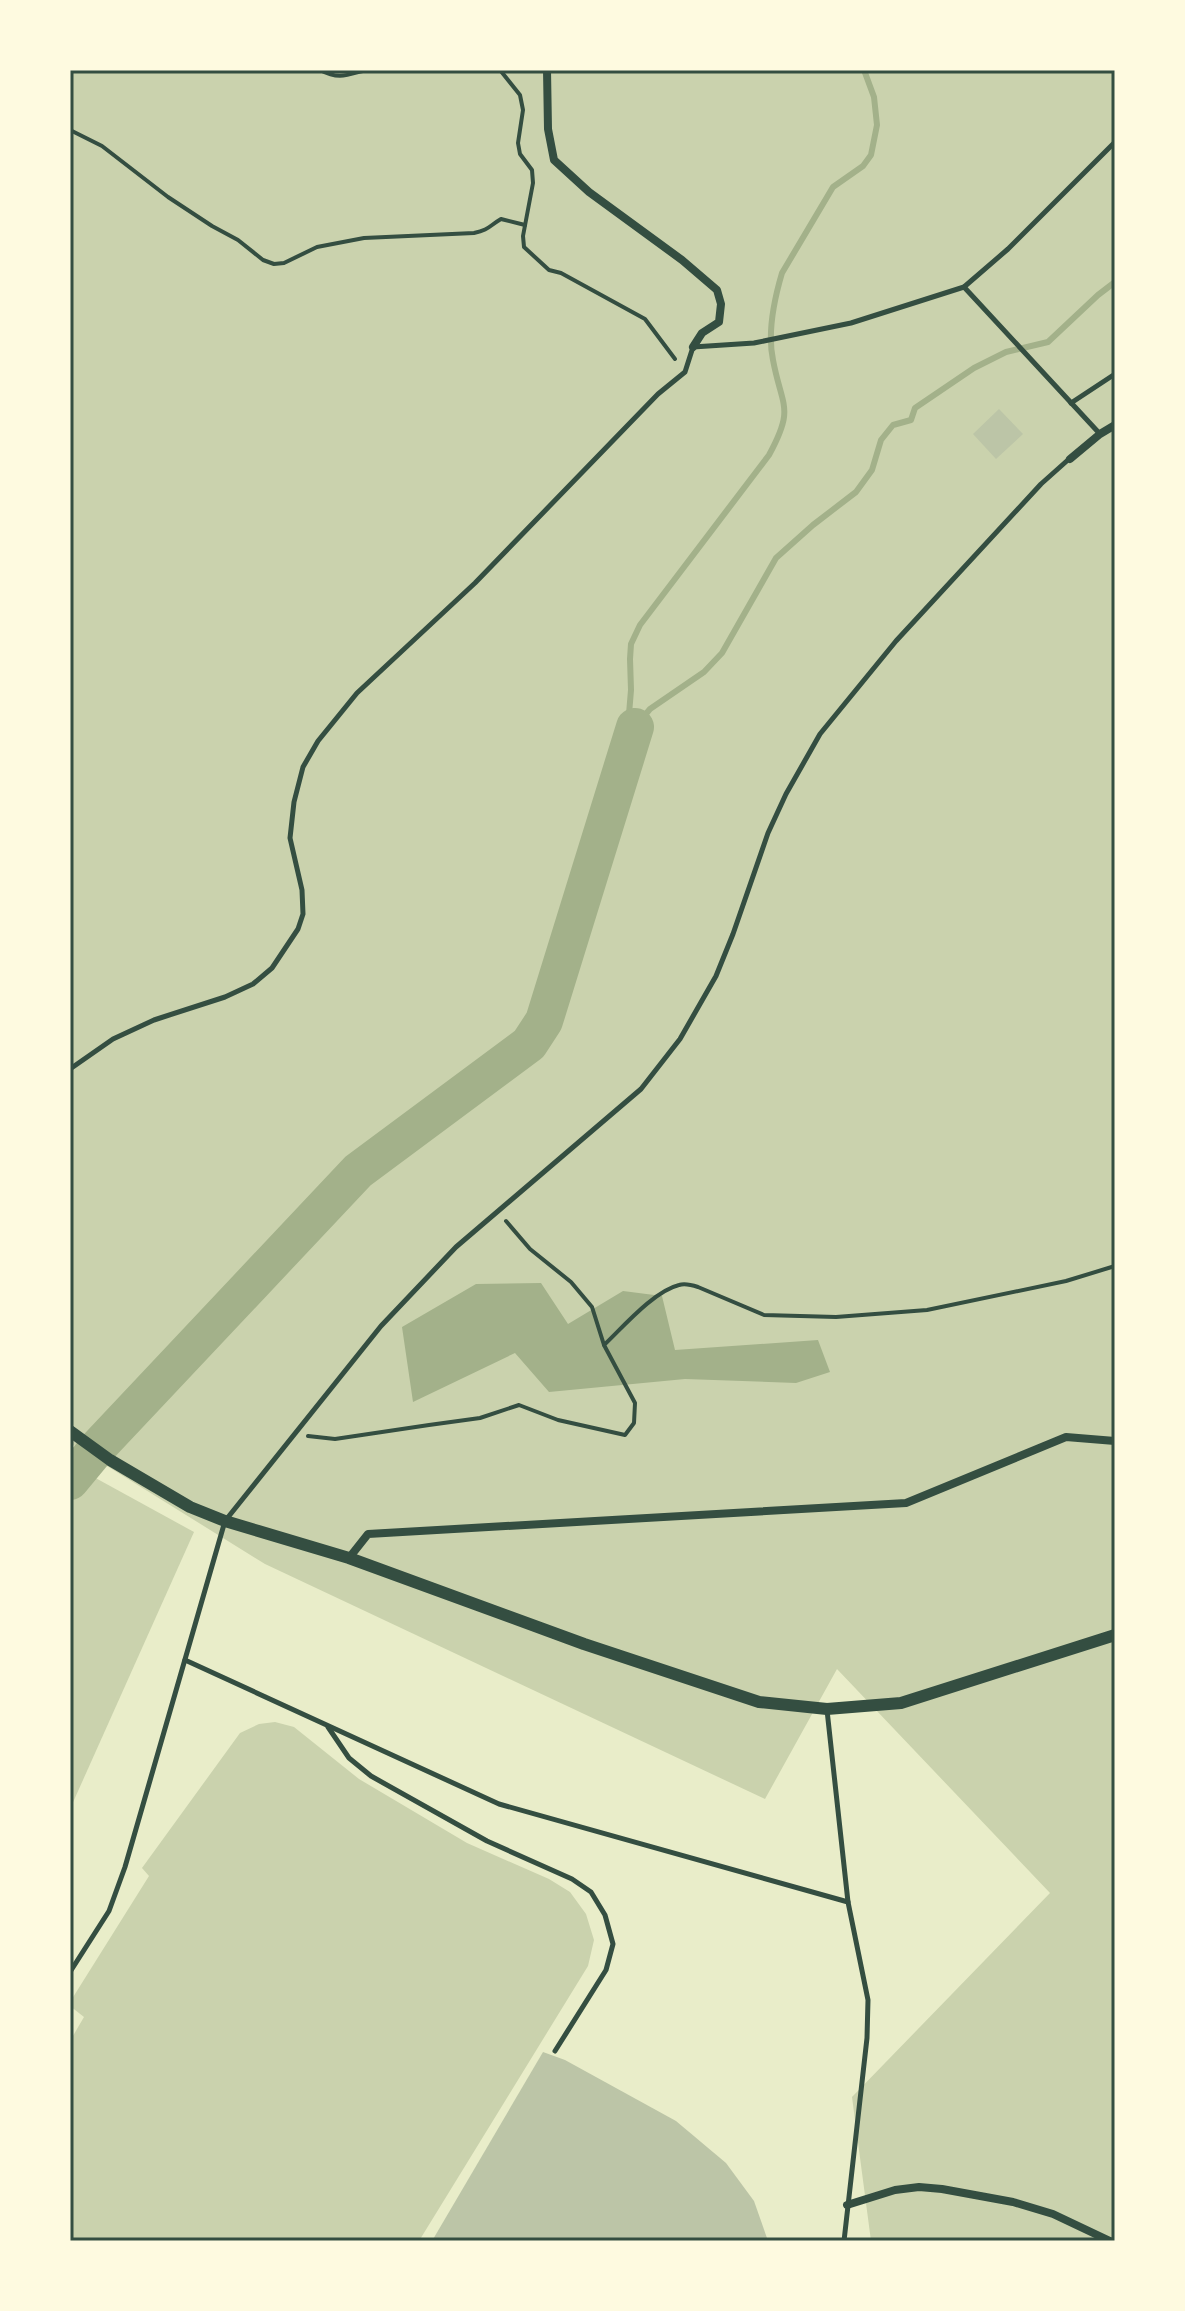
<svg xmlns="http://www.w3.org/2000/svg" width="1185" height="2311" font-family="'DM Sans',sans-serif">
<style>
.green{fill:#cad2ad}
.water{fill:#a3b18a}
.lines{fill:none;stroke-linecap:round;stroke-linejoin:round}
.stream{stroke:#a3b18a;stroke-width:6}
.river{stroke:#a3b18a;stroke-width:38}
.building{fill:#bcc5a7}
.path{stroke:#344e41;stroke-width:4}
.service{stroke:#344e41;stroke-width:5}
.minor{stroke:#344e41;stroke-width:8}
.tertiary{stroke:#344e41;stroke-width:12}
.neatline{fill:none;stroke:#344e41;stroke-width:3}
</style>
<rect width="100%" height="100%" fill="#e9edc9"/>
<g class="green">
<polygon points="70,70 1115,70 1115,2241 871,2241 852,2097 1050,1893 837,1669 765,1799 265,1564 70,1443"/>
<polygon points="70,1464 194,1532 70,1809"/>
<polygon points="275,1722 294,1727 359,1779 467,1843 549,1879 570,1892 586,1914 594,1940 588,1966 419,2241 70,2241 70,2041 84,2017 70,2006 70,2002 149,1876 142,1868 240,1733 259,1724"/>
</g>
<polygon class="water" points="541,1283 568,1324 623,1291 662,1296 675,1350 818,1340 830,1372 796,1383 685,1379 549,1392 515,1353 413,1402 402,1327 476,1284"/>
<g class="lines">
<path class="stream" d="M864,70L874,97L877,125L871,155L863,166L833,187L782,273C774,300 767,332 773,360C782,408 795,407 769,455L640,625L631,644L630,659L631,690L629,714L635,727L650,709L704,672L722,653L776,558L813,525L856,492L872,470L881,440L893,425L911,420L915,408L974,368L1006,352L1048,342L1098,295L1115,282"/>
<polyline class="river" points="70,1481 99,1446 358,1171 529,1044 544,1021 635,727"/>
</g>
<g class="building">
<polygon points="999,409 1023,434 996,459 973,434"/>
<polygon points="543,2052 565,2060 676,2121 726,2163 754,2201 768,2241 432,2241"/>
</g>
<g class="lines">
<g class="path">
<path d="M320,70C339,80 347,75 366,70"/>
<polyline points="500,70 520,95 523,110 518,143 520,154 532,170 533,183 523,236 524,247 549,270 561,273 645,319 675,359"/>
<path d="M70,130L102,146L168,197L212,226L238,240L263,260L274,264L284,263L317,247L364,238L474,233C489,230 489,226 501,219L525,225"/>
<polyline points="506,1221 530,1249 571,1282 592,1307 604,1345"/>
<path d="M308,1436L335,1439L429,1425L480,1418L519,1405L558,1420L625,1435L634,1423L635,1403L604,1345C623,1327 654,1291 679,1285C685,1283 692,1285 698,1287L764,1315L836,1317L927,1310L1066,1281L1115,1266"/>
</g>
<g class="service">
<polyline points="964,287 1100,434"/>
<polyline points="1071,403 1115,374"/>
<polyline points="70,1069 113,1039 154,1020 225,997 253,984 272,968 298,929 303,914 302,890 290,838 294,802 303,767 318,741 357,693 475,583 658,394 685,372 693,347 754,343 851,323 964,287 1008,249 1115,142"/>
<polyline points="185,1660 499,1804 848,1902"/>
<polyline points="827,1710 848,1902 868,2000 867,2038 844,2241"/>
<polyline points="328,1727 349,1758 371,1776 487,1841 572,1879 591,1892 605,1915 613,1944 606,1970 555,2051"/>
<polyline points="70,1972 109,1911 125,1867 225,1521 381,1326 456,1247 641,1089 680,1039 716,976 733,934 768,833 786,794 820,734 896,641 1041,484 1069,459"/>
</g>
<g class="minor">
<polyline points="547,70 548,129 554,160 589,192 682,260 717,290 721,304 719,322 702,333 693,347"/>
<polyline points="1070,459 1100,434 1115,425"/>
<polyline points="349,1558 368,1534 906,1503 1066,1437 1115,1441"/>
<polyline points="847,2205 895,2190 919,2187 942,2189 1013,2202 1053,2214 1110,2241"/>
</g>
<polyline class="tertiary" points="70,1431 110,1460 190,1507 225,1521 349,1558 584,1644 759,1702 827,1709 901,1703 1115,1635"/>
</g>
<rect width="1185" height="2311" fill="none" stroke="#fefae0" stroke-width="144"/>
<rect x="72" y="72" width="1041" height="2167" class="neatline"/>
</svg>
